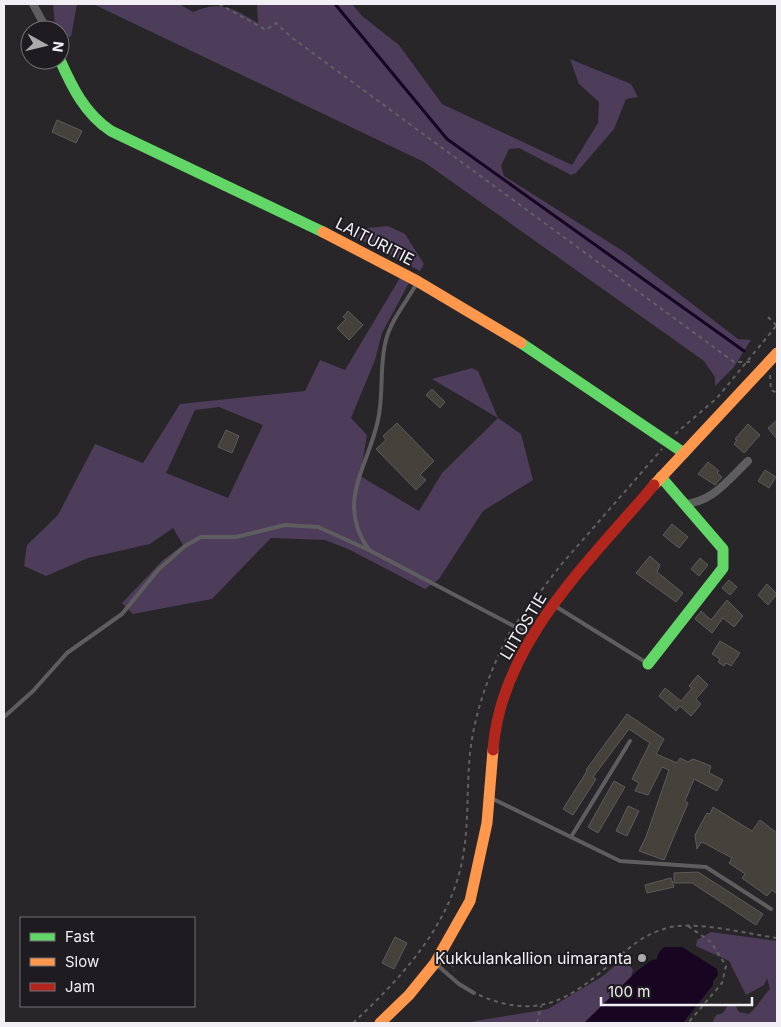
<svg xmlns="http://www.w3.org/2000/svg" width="781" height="1027" font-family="Inter,sans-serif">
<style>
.green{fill:#4e3c5b;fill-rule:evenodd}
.water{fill:#170521}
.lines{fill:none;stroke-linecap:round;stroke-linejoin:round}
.stream{stroke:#170521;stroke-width:3}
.building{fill:#45413b;stroke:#5d5c5c}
.path{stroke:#616162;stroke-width:2;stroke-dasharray:4 4;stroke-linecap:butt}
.lane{stroke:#5e5d5f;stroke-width:4}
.street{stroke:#5e5d5f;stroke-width:8}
.fast{stroke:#63d668;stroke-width:11}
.slow{stroke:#ff974d;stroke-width:11}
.jam{stroke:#b3261e;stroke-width:11}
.poi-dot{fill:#aba9ac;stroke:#1f1c21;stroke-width:2}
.labels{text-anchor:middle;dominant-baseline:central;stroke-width:4;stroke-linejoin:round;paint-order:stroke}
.street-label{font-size:16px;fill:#f1eff3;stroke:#1f1c21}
.poi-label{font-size:16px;fill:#f1eff3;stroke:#1f1c21;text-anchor:end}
</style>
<rect width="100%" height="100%" fill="#282629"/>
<g class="green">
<polygon points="53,4 77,4 71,37 63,36 55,25"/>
<path d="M93,4H179L193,12C221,0 232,8 258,23L257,4H352L362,16L399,45L442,104L572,165L598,123L599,102L579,84L570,59L631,84L638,97L626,99L614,129L576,173L571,175L519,148L509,149L501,166L504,176L626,253L738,339L751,340L734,367L715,386V377L704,361L424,162Z"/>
<polygon points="388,226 405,234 424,264 420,271 355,237 367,228"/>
<path d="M401,276L410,281L382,333L375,360L351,418L367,435L360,476L419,511L442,473L498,418L432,379L472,368L478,371L498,418L521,434L533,480L483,511L439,579L425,589L348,549L325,540L271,538L212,599L133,614L122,603L163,560L183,545L173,528L150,544L88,558L46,576L24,566L27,545L58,515L95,444L143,463L180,404L305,391L320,360L345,370ZM219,407L263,425L228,498L166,473L195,410Z"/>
<path d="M711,932L777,941V1023H712L716,1015L723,1013L728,1005H735L739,1012L749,1014C758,1006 762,997 770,989L767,978L764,985L746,995L729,961L696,946L697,940Z"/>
<polygon points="627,961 633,970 630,981 584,1023 464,1023 548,1009 603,976 618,963"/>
</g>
<polygon class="water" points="664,947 682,947 717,969 718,975 713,981 713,985 683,1023 584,1023 637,971 650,961 657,959 658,954"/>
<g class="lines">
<polyline class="stream" points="335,4 447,139 744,351"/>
</g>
<g class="building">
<polygon points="57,120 82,131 76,143 52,132"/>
<polygon points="348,311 363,325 349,340 337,328 346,319 343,317"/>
<polygon points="432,389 445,402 440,408 426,395"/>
<polygon points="777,420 777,439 768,428"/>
<polygon points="397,423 434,461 420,475 426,480 416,490 376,449 386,440 383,436"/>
<polygon points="748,424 760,435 744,453 734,444 737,440 735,439"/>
<polygon points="226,430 239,436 232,453 218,447"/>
<polygon points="708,462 719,471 717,473 722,477 715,485 698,474"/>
<polygon points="765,470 776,477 769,488 758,481"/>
<polygon points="672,524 688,537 679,548 663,535"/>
<polygon points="650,556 660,565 657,572 683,593 676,602 636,573"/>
<polygon points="700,558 708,565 699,576 691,569"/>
<polygon points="729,580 737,587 730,595 722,588"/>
<polygon points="767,584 777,594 768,605 758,595"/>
<polygon points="727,600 743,616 734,627 723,618 712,633 695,619 701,611 711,620"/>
<polygon points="720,641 740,653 731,666 726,663 724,666 718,662 720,659 712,654"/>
<polygon points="698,675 708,685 696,699 701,704 691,716 680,706 676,711 659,696 665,688 681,701 692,688 689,686"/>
<polygon points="627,714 664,739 656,754 677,763 680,758 688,762 693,759 711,766 709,773 723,780 717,791 694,779 685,801 688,803 664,860 639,851 646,837 669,770 662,767 648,795 635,791 639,783 632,779 650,743 629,729 593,777 596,779 573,815 563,809 587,771 586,770"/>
<polygon points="614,781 625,787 598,833 588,827"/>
<polygon points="628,806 639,811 627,836 616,831"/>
<polygon points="713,807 752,831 760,820 777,833 777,894 772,890 767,896 742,878 745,874 729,863 732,858 706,844 701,842 697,849 695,835 707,813 710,814"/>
<polygon points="698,872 763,914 756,925 692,883 674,883 674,873"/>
<polygon points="671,878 674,887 647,893 645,885"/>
<polygon points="395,937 407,943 394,969 382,963"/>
</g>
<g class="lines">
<g class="path">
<polyline points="219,4 266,30 276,23 291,37 734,362 754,362"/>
<polyline points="768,317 777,326"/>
<polyline points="770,375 771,390 777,393"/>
<polyline points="675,434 717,398 777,325"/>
<polyline points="517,622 560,566 662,449"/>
<polyline points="688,926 711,942 726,966 722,983 688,1023"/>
<polyline points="452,955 451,961 454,971"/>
<path d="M479,995C539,1021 571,999 616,959C631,946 644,935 664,929C691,919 747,934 777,938"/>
<path d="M353,1023C397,982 443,933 459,874C470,835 466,793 470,753C475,710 490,670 510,632"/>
<polyline points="537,1023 541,1006"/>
</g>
<g class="lane">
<path d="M369,550C335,502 368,468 378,420C384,394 379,366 386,340C391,320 407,301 417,283"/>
<polyline points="555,606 647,663"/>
<polyline points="4,717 33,691 67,653 122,614 158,570 185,546 201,537 236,537 285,525 318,527 369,550 531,635"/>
<polyline points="491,798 620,861 706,867 771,909"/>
<polyline points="571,837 630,741"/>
<polyline points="436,964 459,984 474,993"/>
</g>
<g class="street">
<polyline points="33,4 47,30"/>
<path d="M683,504C712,503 728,480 748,461"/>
</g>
<g class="fast">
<path d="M60,60C72,87 85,114 111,131L323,232"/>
<polyline points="521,343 684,453"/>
<polyline points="648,664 723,568 723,549 661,477"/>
</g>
<g class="slow">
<polyline points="323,232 417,281 521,343"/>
<polyline points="654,485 777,353"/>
<polyline points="380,1023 409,995 435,963 470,901 487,823 493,750"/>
</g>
<path class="jam" d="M493,750C501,643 589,562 654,485"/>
</g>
<circle class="poi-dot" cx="642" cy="958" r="5"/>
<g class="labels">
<g class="street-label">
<text transform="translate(375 241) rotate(27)">LAITURITIE</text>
<text transform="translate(523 626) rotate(-59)">LIITOSTIE</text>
</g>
<g class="poi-label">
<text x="632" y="958">Kukkulankallion uimaranta</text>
</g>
</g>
<rect width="781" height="1027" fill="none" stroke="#f1eff3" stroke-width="10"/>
<rect x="20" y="917" width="175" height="90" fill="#1f1c21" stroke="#737075"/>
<rect x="30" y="933" width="25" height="8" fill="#63d668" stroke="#737075"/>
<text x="65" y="942" font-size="15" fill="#f1eff3">Fast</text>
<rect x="30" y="958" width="25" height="8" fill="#ff974d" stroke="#737075"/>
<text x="65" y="967" font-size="15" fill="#f1eff3">Slow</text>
<rect x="30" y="983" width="25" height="8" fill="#b3261e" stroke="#737075"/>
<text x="65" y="992" font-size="15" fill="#f1eff3">Jam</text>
<g transform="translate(45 45) rotate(98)"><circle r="24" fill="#1f1c21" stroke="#737075"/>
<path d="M0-4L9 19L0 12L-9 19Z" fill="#aba9ac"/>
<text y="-8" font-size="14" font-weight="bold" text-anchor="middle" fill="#f1eff3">N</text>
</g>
<path d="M601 997v8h151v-8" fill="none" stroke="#f1eff3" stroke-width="2.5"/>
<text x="608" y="997" font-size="15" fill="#f1eff3" stroke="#1f1c21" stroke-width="4" paint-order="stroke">100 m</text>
</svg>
